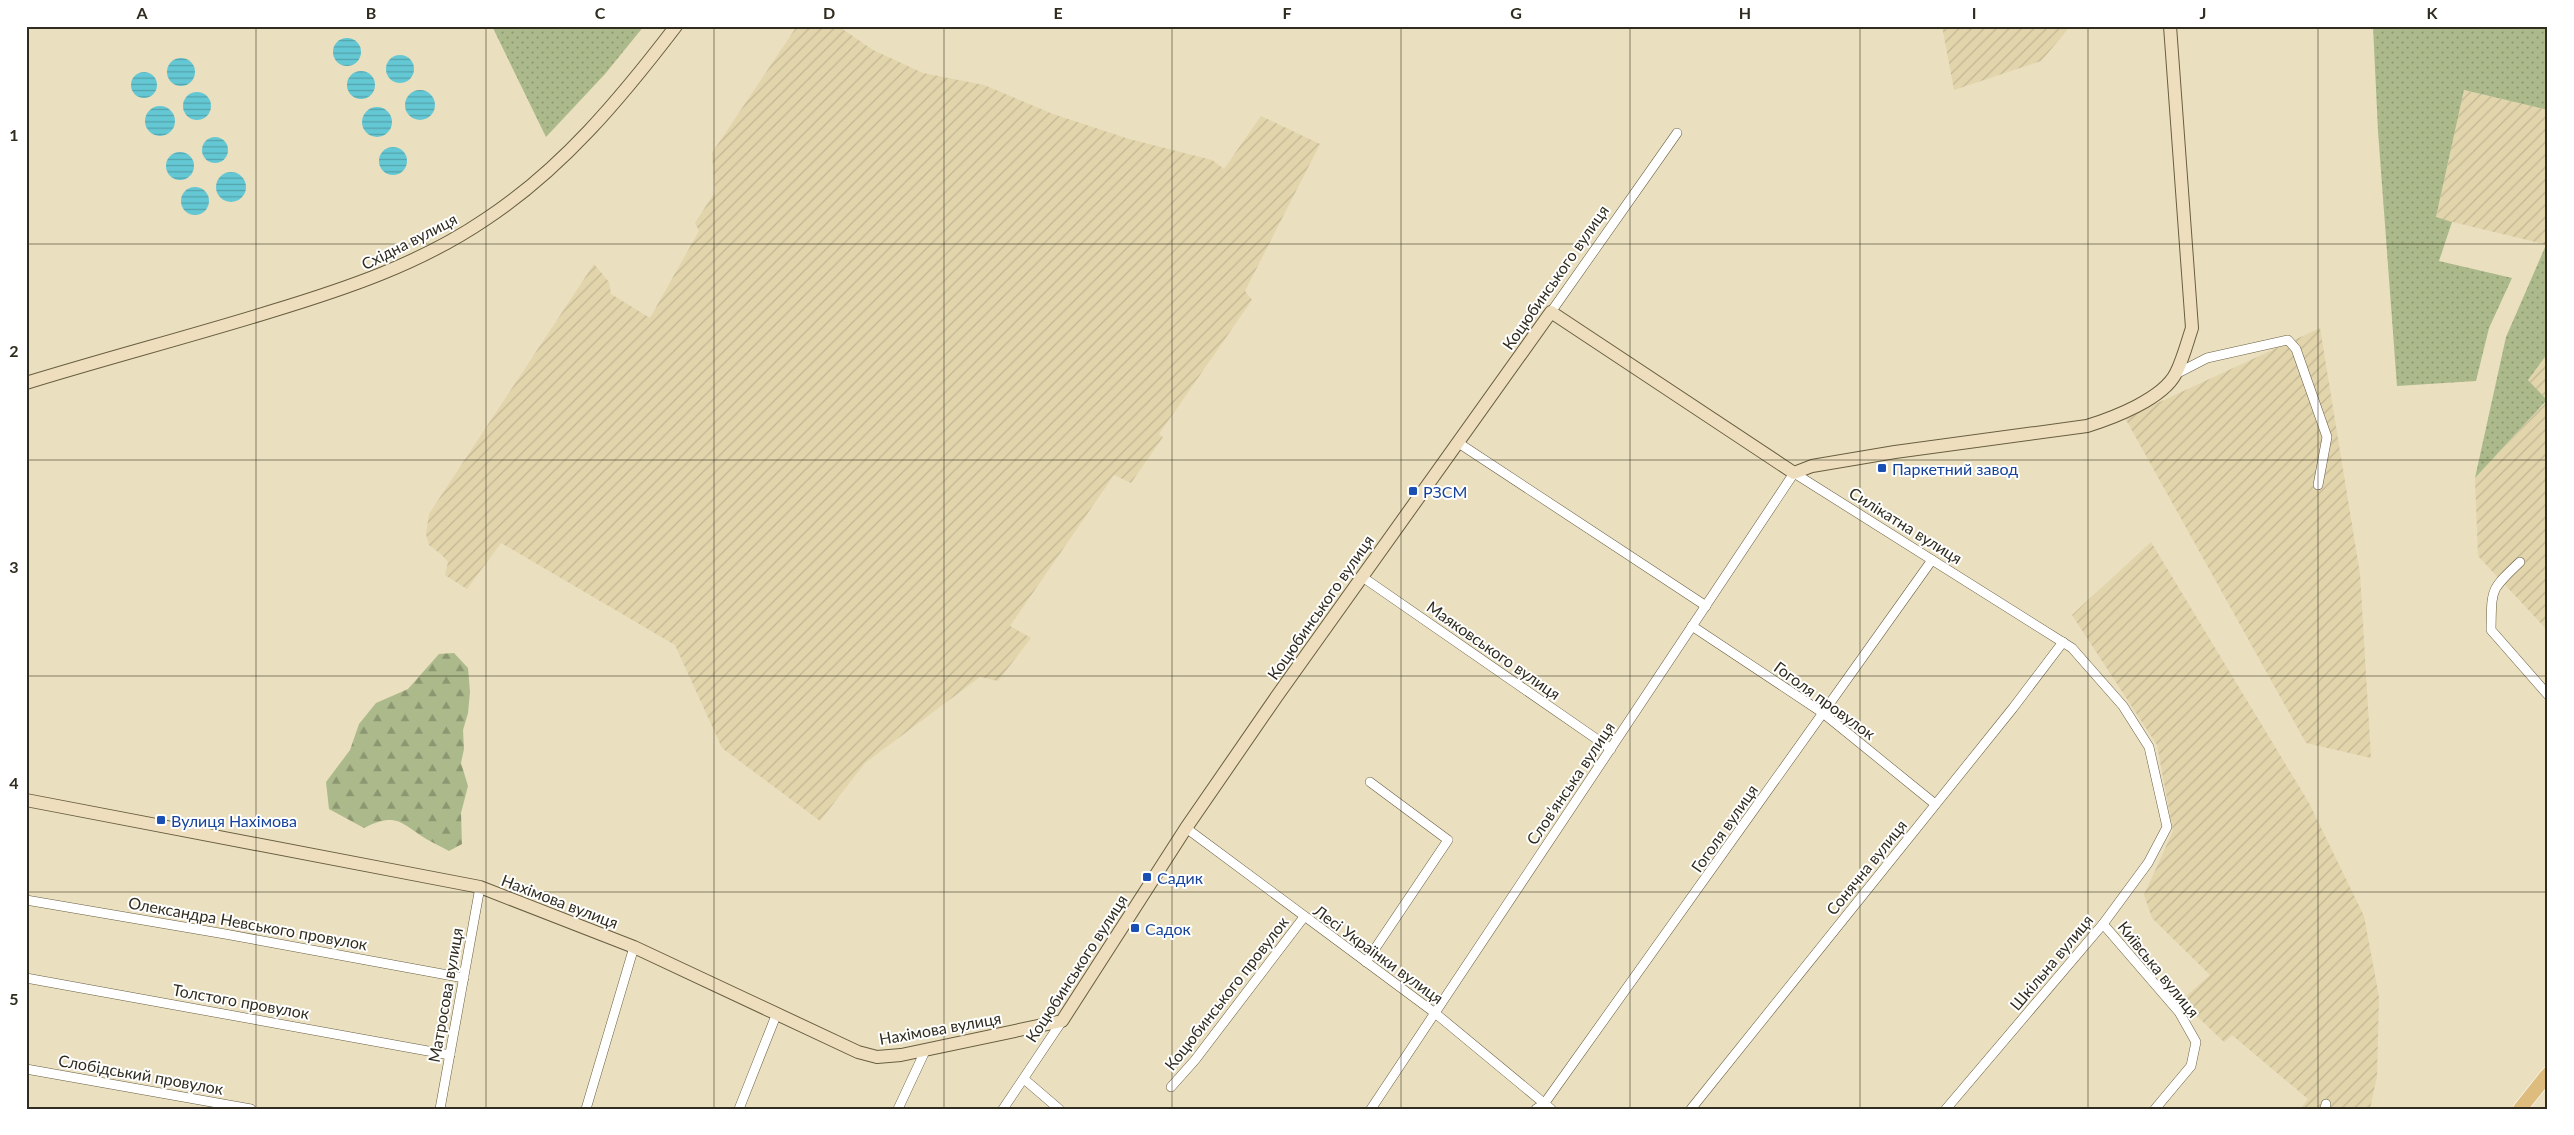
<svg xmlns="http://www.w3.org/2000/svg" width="2574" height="1135" font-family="Lato,sans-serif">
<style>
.industrial{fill:url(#industrial-furrows)}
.grass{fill:url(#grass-dots)}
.forest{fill:url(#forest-firs)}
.water{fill:url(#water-rules)}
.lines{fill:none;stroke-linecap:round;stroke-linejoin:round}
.street-casing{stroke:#685e41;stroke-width:10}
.secondary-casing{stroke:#685e41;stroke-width:14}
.primary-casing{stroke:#fff;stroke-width:15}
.street{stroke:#fff;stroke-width:9}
.secondary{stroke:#eedebe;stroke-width:12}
.primary{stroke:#ddbc7e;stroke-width:14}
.grid{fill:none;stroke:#302c1f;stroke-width:1;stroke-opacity:0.55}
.transit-dot{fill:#1a4fb4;stroke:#fff;stroke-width:2}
.labels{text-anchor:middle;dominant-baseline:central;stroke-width:4;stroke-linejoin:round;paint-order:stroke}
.street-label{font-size:16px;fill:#302c1f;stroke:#fff}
.transit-label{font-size:16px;fill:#164399;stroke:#fff;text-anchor:start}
.neatline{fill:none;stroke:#302c1f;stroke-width:2}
.grid-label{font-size:16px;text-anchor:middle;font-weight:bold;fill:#302c1f}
</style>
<defs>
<pattern id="industrial-furrows" width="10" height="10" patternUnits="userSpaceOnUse" patternTransform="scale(1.25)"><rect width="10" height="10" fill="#e2d5ac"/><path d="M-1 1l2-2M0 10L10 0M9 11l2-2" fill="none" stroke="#c2b794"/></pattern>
<pattern id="grass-dots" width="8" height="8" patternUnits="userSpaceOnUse" patternTransform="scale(1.25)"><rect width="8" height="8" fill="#acba8b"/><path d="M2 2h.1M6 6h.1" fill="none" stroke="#8c9771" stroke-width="1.8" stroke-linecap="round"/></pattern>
<pattern id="forest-firs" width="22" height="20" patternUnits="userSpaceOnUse" patternTransform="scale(1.25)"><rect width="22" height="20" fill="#acba8b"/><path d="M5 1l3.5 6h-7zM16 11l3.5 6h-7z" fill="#8c9771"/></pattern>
<pattern id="water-rules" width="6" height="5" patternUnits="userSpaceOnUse" patternTransform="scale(1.25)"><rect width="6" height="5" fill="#64c8d4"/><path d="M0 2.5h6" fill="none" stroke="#53a3ab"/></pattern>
</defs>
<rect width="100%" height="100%" fill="#eadfbe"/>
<g class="industrial">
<polygon points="797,26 838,26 873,50 923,73 984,85 1053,114 1129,139 1212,160 1224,169 1261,116 1320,144 1245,291 1252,300 1159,434 1163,437 1131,483 1114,475 1010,626 1031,638 998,681 980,677 865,763 820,821 722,748 675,645 501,543 467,589 445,575 448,562 442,555 429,545 426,534 429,514 594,264 609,282 611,294 650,318 699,231 695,223 715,192 712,153"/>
<polygon points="1942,26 2067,26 2068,29 2041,61 1954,90"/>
<polygon points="2464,90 2548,110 2548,245 2436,218"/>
<polygon points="2320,328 2360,574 2371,758 2306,743 2125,418"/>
<polygon points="2548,353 2548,631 2478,556 2475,478 2547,401 2528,380"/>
<polygon points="2151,542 2309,803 2364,916 2379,997 2377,1076 2370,1109 2300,1109 2308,1099 2232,1035 2224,1042 2181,1001 2210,975 2152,918 2144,895 2173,831 2157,745 2072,615"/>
</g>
<g class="grass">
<polygon points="492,26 644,26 605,74 546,137"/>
<polygon points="2373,26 2548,26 2548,110 2464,90 2436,217 2452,222 2439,261 2512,278 2489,328 2476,381 2397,386 2378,131"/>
<polygon points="2546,245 2548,353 2528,380 2547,400 2475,478 2506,337"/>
</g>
<path class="forest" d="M454,653L468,668L470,692L468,713L463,730L464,749L461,763L468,786L461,813L462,844L449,851C442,847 435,844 428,840C401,824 398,811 364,828L329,809L326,782L350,750L359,724L376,703L408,689L439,654Z"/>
<g class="water">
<circle cx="347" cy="52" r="14"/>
<circle cx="400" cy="69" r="14"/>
<circle cx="181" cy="72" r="14"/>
<circle cx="361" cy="85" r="14"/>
<circle cx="144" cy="85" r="13"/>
<circle cx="420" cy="105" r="15"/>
<circle cx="197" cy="106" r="14"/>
<circle cx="160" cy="121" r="15"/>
<circle cx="377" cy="122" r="15"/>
<circle cx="215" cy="150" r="13"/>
<circle cx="393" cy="161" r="14"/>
<circle cx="180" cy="166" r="14"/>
<circle cx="231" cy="187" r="15"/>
<circle cx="195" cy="201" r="14"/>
</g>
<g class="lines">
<g class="street-casing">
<g id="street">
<polyline points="1551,312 1677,133"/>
<polyline points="2176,374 2207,358 2288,340 2296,349 2327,437 2318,485"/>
<polyline points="1457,442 1706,606"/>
<path d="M2520,562C2489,591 2492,589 2491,630L2548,695"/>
<polyline points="1361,576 1611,749"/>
<polyline points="1692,626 1823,713 1935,804"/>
<polyline points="1186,828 1435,1013 1551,1109"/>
<polyline points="26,900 225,934 464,978"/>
<polyline points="2103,924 2179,1012 2196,1042 2191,1066 2155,1109"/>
<polyline points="1366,962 1448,840 1370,782"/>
<polyline points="26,978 450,1055"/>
<polyline points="26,1069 251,1109"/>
<polyline points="1024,1079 1059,1109"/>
<polyline points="1171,1087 1195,1060 1304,917"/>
<polyline points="440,1109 480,887"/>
<polyline points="586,1109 634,947"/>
<polyline points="739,1109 777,1013"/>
<polyline points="898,1109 926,1049"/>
<polyline points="1003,1109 1062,1021"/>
<polyline points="1371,1109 1794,473 2072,648 2123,706 2149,747 2167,827 2148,863 2103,924 1946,1109"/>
<polyline points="1536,1109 1544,1104 1932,560"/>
<polyline points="1691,1109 2013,708 2063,642"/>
<polyline points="2325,1109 2326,1104"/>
</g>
</g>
<g class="secondary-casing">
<g id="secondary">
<path d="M26,383C107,358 188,337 269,312C345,289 420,264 486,219C562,169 621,98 676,26"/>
<path d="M26,800L480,887L634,947L858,1052L877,1057L901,1055L1062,1021L1186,828L1277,696L1551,312L1794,473L1812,466L1895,452L2087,426C2113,418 2163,399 2176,373C2183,359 2187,343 2192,328L2170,26"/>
</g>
</g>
<g class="primary-casing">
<polyline id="primary" points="2520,1109 2548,1074"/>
</g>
<use href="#street" class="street"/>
<use href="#secondary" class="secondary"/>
<use href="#primary" class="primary"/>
</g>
<path class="grid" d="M256,26V1109M486,26V1109M714,26V1109M944,26V1109M1172,26V1109M1401,26V1109M1630,26V1109M1860,26V1109M2088,26V1109M2318,26V1109M26,244H2548M26,460H2548M26,676H2548M26,892H2548"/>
<g class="transit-dot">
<rect x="1877" y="463" width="10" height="10" rx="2.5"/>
<rect x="1408" y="486" width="10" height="10" rx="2.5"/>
<rect x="156" y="815" width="10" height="10" rx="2.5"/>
<rect x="1142" y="872" width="10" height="10" rx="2.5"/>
<rect x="1130" y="923" width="10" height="10" rx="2.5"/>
</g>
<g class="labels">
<g class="street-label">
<text transform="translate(409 241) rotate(-27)">Східна вулиця</text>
<text transform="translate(1555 277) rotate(-55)">Коцюбинського вулиця</text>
<text transform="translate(1906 525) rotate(32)">Силікатна вулиця</text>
<text transform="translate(1320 607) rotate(-55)">Коцюбинського вулиця</text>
<text transform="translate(1494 650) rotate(35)">Маяковського вулиця</text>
<text transform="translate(1825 700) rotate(36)">Гоголя провулок</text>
<text transform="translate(1570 783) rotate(-56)">Слов’янська вулиця</text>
<text transform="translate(1724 828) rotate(-55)">Гоголя вулиця</text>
<text transform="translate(1866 867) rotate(-51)">Сонячна вулиця</text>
<text transform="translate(560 901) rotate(21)">Нахімова вулиця</text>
<text transform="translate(248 923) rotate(10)">Олександра Невського провулок</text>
<text transform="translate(1379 954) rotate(36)">Лесі Українки вулиця</text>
<text transform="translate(2051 962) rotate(-50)">Шкільна вулиця</text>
<text transform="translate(1076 968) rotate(-57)">Коцюбинського вулиця</text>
<text transform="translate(2159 969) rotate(51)">Київська вулиця</text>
<text transform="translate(1226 993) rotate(-52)">Коцюбинського провулок</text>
<text transform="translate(445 995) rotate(-80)">Матросова вулиця</text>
<text transform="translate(241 1001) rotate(10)">Толстого провулок</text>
<text transform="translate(940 1028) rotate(-10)">Нахімова вулиця</text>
<text transform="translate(141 1074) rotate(10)">Слобідський провулок</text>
</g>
<g class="transit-label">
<text x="1892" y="468">Паркетний завод</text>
<text x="1423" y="491">РЗСМ</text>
<text x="171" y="820">Вулиця Нахімова</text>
<text x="1157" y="877">Садик</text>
<text x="1145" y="928">Садок</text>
</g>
</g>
<rect width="2574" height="1135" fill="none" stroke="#ffffff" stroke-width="55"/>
<rect x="28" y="28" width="2518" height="1080" class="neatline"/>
<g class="grid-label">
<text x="142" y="19">A</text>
<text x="371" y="19">B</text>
<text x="600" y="19">C</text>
<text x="829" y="19">D</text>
<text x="1058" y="19">E</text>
<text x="1287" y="19">F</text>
<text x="1516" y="19">G</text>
<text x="1745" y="19">H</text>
<text x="1974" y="19">I</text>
<text x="2203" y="19">J</text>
<text x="2432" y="19">K</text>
<text x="14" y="141">1</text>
<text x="14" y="357">2</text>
<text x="14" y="573">3</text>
<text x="14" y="789">4</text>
<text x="14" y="1005">5</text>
</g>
</svg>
